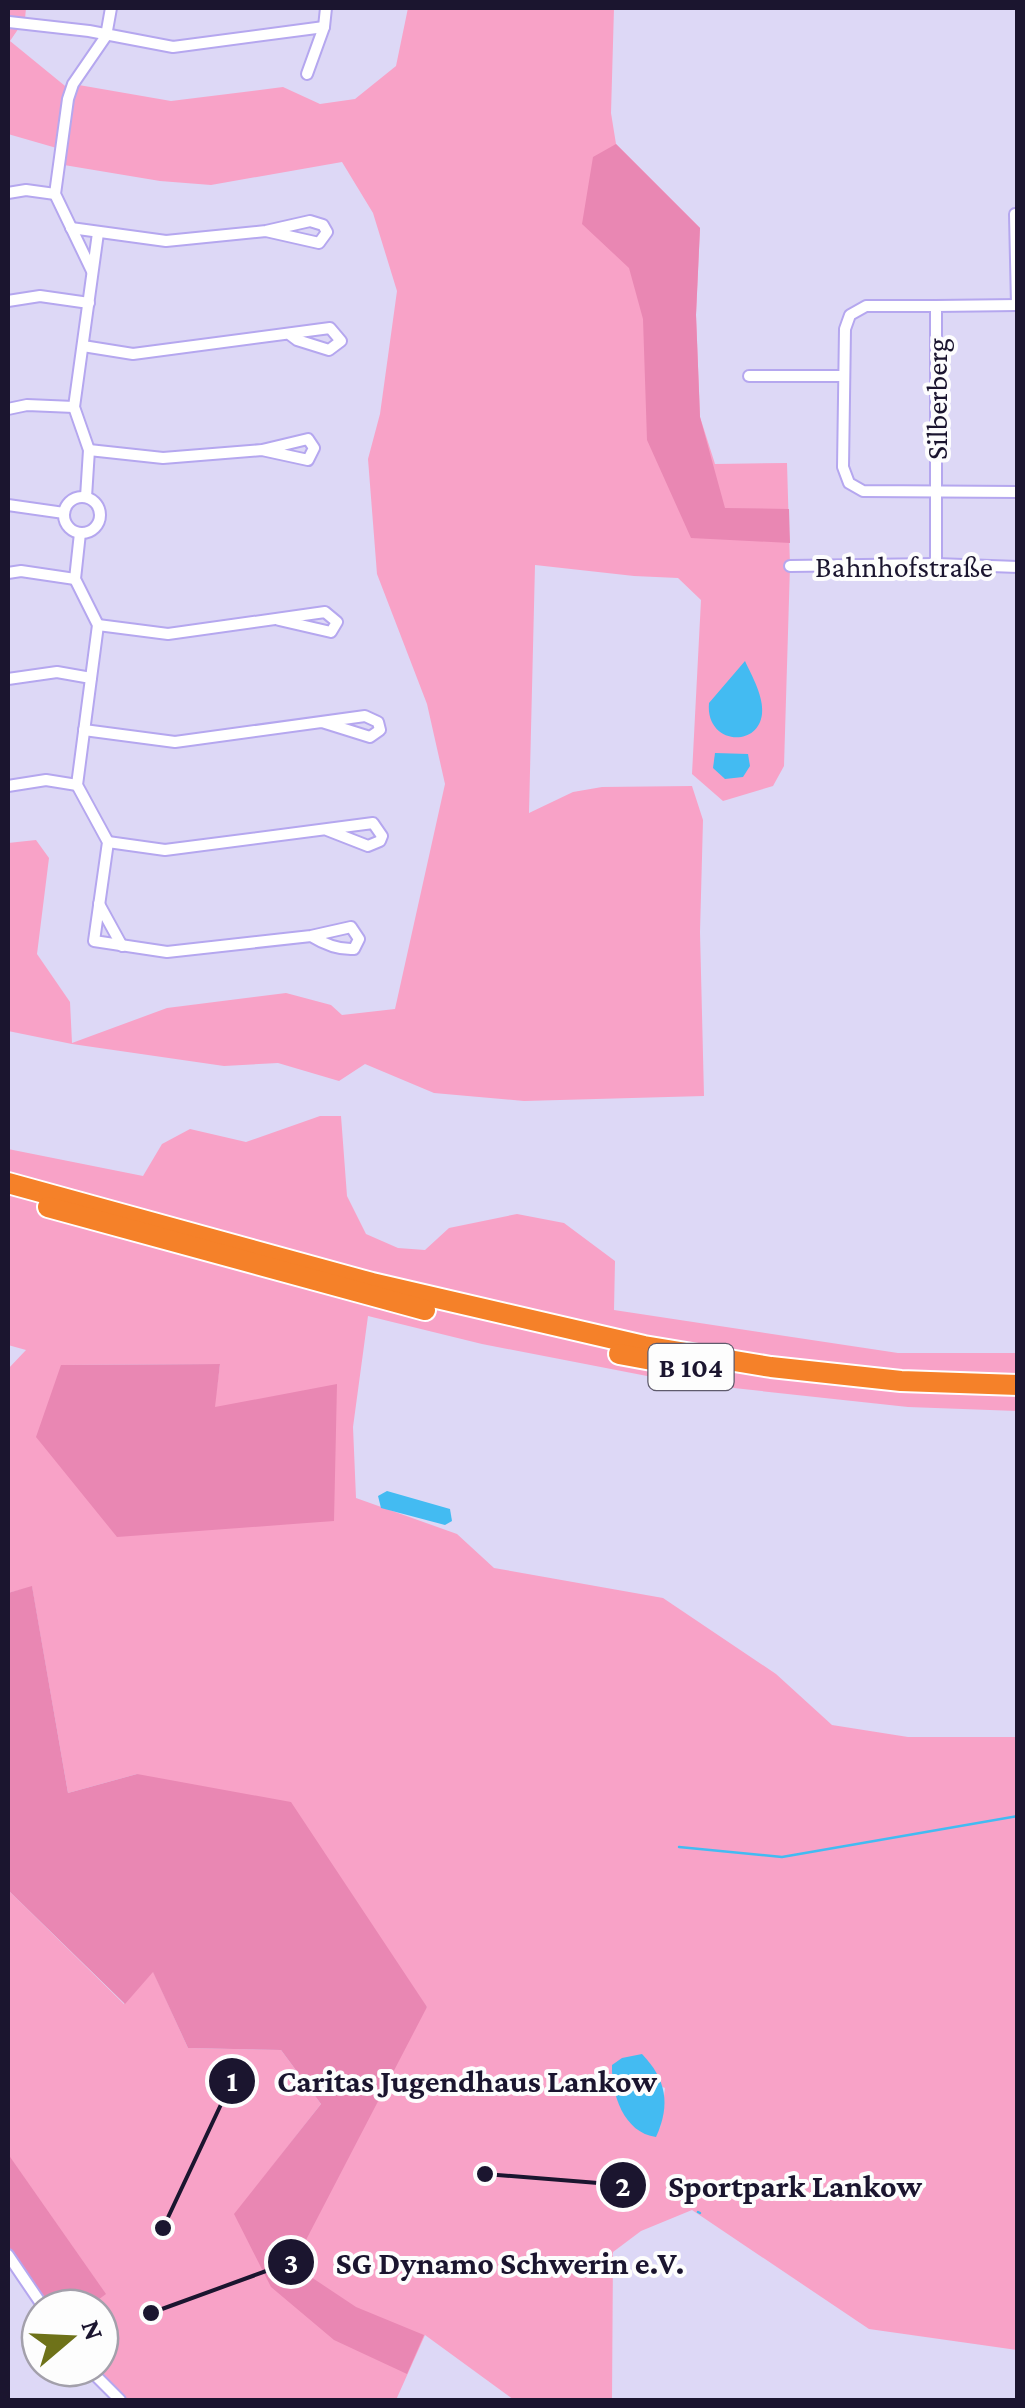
<svg xmlns="http://www.w3.org/2000/svg" width="1025" height="2408" font-family="'Crimson Pro',serif">
<style>
.green{fill:#f8a2c7;fill-rule:evenodd}
.forest{fill:#e987b3}
.water{fill:#43bbf2}
.lines{fill:none;stroke-linecap:round;stroke-linejoin:round}
.stream{stroke:#43bbf2;stroke-width:2.5}
.street-casing{stroke:#b5a7ef;stroke-width:14}
.highway-casing{stroke:#fff;stroke-width:24}
.street{stroke:#fff;stroke-width:10}
.highway{stroke:#f58129;stroke-width:20}
.labels{text-anchor:middle;dominant-baseline:central;stroke-width:8;stroke-linejoin:round;paint-order:stroke}
.shield{fill:#fdfdfd;stroke:#5f5b6d;stroke-width:2.5}
.shield-label{font-size:28px;font-weight:bold;fill:#1b152f}
.street-label{font-size:30px;fill:#1b152f;stroke:#fdfdfd}
.leader{fill:none;stroke:#1b152f;stroke-width:4}
.callout-dot{fill:#1b152f;stroke:#fdfdfd;stroke-width:4}
.mark-label{font-size:30px;text-anchor:middle;font-weight:bold;fill:#fff}
.callout-label{font-size:32px;text-anchor:middle;font-weight:bold;fill:#1b152f;stroke:#fdfdfd;stroke-width:8;stroke-linejoin:round;paint-order:stroke}
</style>
<rect width="100%" height="100%" fill="#ddd8f6"/>
<g class="green">
<polygon points="8,8 26,8 25,19 10,41 70,90 73,84 171,101 283,87 320,104 355,99 396,66 408,8 614,8 611,113 616,144 700,228 696,315 700,417 715,464 787,463 790,566 784,766 773,786 723,801 692,774 701,600 678,578 634,576 535,565 529,813 573,792 602,787 692,786 703,820 700,932 704,1096 524,1101 434,1093 365,1064 339,1081 278,1063 224,1066 72,1044 8,1031 8,843 36,840 49,858 37,954 70,1002 72,1043 167,1008 286,993 331,1005 342,1015 395,1009 445,784 427,704 377,574 368,459 380,414 397,291 373,213 342,162 211,185 160,181 58,164 60,149 8,134"/>
<path d="M320,1116H341L347,1196L366,1234L398,1248L425,1250L449,1228L517,1214L564,1223L615,1261L614,1310L898,1353H1017V1411L908,1407L678,1382L482,1344L368,1316L353,1427L356,1498L457,1534L494,1568L663,1598L776,1674L832,1725L908,1737H1017V2350L869,2329L692,2210L641,2231L613,2252L612,2400H514L425,2335L396,2400H120L88,2368H100V2308H44L8,2255V1890L124,2004L153,1971L188,2048L281,2050L321,2104L235,2214L427,2007L137,1774L68,1793L32,1587L8,1593V1369L26,1350L8,1345V1149L143,1176L162,1144L190,1129L246,1142ZM220,1364L214,1407L62,1365ZM612,2066L665,2088L660,2128L615,2094Z"/>
</g>
<g class="forest">
<polygon points="616,144 700,228 696,315 700,417 725,508 789,509 790,543 691,538 647,440 643,319 629,268 582,224 593,157"/>
<polygon points="220,1364 215,1407 337,1384 334,1521 117,1537 36,1437 61,1365"/>
<polygon points="32,1586 68,1793 137,1774 291,1802 427,2007 293,2265 356,2307 424,2335 407,2374 334,2340 271,2287 234,2214 321,2104 281,2050 188,2048 153,1972 125,2004 8,1890 8,1593"/>
<polygon points="8,2154 106,2294 87,2308 45,2308 8,2254"/>
</g>
<g class="water">
<path d="M745,661C752,676 764,697 762,714C758,749 705,744 709,703Z"/>
<polygon points="715,753 748,754 750,766 743,777 725,779 713,768"/>
<polygon points="387,1491 450,1509 452,1521 445,1525 381,1508 378,1496"/>
<path d="M642,2054C666,2079 671,2104 656,2137C624,2133 611,2094 612,2065L622,2058Z"/>
</g>
<g class="lines">
<g class="stream">
<polyline points="679,1847 782,1857 1018,1816"/>
<polyline points="698,2212 700,2213"/>
</g>
<g class="street-casing">
<g id="street">
<polyline points="9,22 89,31 173,47 324,27"/>
<polyline points="307,74 324,27 326,8"/>
<polyline points="8,193 26,190 55,194"/>
<polyline points="1015,214 1017,305"/>
<polyline points="71,228 166,241 266,231 310,221 323,225 327,232 319,243 266,231"/>
<polyline points="92,271 55,194 68,99 73,84 106,36 111,8"/>
<polyline points="8,301 40,296 89,303"/>
<polyline points="936,306 866,306 850,315 845,329 843,467 849,483 863,491 1018,492"/>
<polyline points="83,346 133,354 330,328 341,341 329,350 297,340 289,334"/>
<polyline points="749,376 844,376"/>
<polyline points="8,409 27,405 74,407"/>
<polyline points="89,450 163,458 262,450 308,439 314,448 308,460 262,450"/>
<polyline points="86,497 89,450 74,407 98,233"/>
<circle cx="82" cy="515" r="18"/>
<polyline points="8,505 64,513"/>
<path d="M80,533L75,579L98,625L77,785L108,842L94,941L167,952L311,936L351,927L359,939L354,949C338,950 324,944 311,936"/>
<polyline points="936,564 936,306 1018,305"/>
<polyline points="790,566 936,564 1018,567"/>
<polyline points="8,573 21,571 75,579"/>
<polyline points="98,625 168,634 325,612 337,622 331,632 279,620"/>
<polyline points="8,679 57,672 91,678"/>
<polyline points="84,730 175,742 365,716 378,722 380,730 370,737 322,722"/>
<polyline points="8,786 46,780 77,785"/>
<polyline points="108,842 165,850 373,823 382,836 380,841 368,846 327,830"/>
<polyline points="99,904 122,946"/>
<polyline points="8,2255 44,2308"/>
<polyline points="88,2368 120,2400"/>
</g>
</g>
<g class="highway-casing">
<g id="highway">
<polyline points="8,1183 372,1283 644,1346 771,1367 901,1381 1018,1385"/>
<polyline points="48,1207 425,1310"/>
<polyline points="619,1354 684,1366"/>
</g>
</g>
<use href="#street" class="street"/>
<use href="#highway" class="highway"/>
</g>
<g class="labels">
<rect class="shield" x="648.5" y="1344" width="85" height="46" rx="8"/>
<g class="shield-label">
<text x="691" y="1367">B 104</text>
</g>
<g class="street-label">
<text transform="translate(936 399) rotate(-90)">Silberberg</text>
<text x="904" y="566">Bahnhofstraße</text>
</g>
</g>
<path class="leader" d="M163 2228L232 2081M485 2174L623 2185M151 2313L291 2262"/>
<g class="callout-dot">
<circle cx="163" cy="2228" r="10"/>
<circle cx="485" cy="2174" r="10"/>
<circle cx="151" cy="2313" r="10"/>
<circle cx="232" cy="2081" r="25"/>
<circle cx="623" cy="2185" r="25"/>
<circle cx="291" cy="2262" r="25"/>
</g>
<g class="mark-label">
<text x="232" y="2091">1</text>
<text x="623" y="2196">2</text>
<text x="291" y="2273">3</text>
</g>
<g class="callout-label">
<text x="467" y="2092">Caritas Jugendhaus Lankow</text>
<text x="795" y="2197">Sportpark Lankow</text>
<text x="510" y="2274">SG Dynamo Schwerin e.V.</text>
</g>
<rect width="1025" height="2408" fill="none" stroke="#1b152f" stroke-width="20"/>
<g transform="translate(70 2338) rotate(71)"><circle r="48" fill="#fdfdfd" stroke="#a3a0ab" stroke-width="2.5"/>
<path d="M0-8L18 38L0 25L-18 38Z" fill="#6e7219"/>
<text y="-15" font-size="28" font-weight="bold" text-anchor="middle" fill="#1b152f">N</text>
</g>
</svg>
